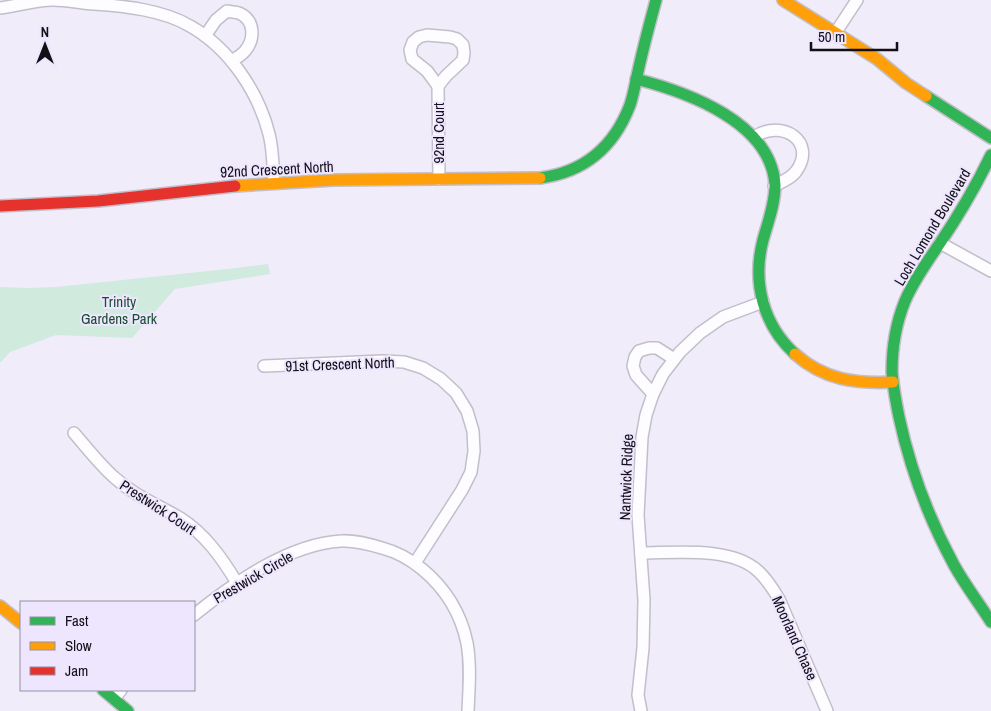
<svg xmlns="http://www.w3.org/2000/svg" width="991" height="711" font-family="'Archivo Narrow',sans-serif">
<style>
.green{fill:#d0eadd}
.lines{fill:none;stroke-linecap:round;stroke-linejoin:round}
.street-casing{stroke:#c2bfca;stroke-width:14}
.fast-casing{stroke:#c2bfca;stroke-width:14}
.slow-casing{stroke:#c2bfca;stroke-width:14}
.jam-casing{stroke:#c2bfca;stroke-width:14}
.street{stroke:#fdfcfe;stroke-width:11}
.fast{stroke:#30b455;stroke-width:11}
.slow{stroke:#ff9f0a;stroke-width:11}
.jam{stroke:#e5322d;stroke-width:11}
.labels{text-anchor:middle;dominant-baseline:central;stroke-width:4;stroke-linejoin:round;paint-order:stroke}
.street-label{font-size:15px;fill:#120f17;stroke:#eee6ff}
.park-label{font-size:15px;fill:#194d2f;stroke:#eee6ff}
</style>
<rect width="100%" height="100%" fill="#f0ecf9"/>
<polygon class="green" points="268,264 270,274 175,289 132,338 56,335 10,352 0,363 0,287 29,288 56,287 228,269"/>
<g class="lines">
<g class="street-casing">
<g id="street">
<path d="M0,8C16,6 37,0 53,0C66,0 81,3 94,4C125,6 163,10 190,26C229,48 258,91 269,134C273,149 273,167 274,183"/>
<polyline points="836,32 857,0"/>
<polygon points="427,35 450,37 457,39 463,45 464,53 463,60 446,76 438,86 427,71 412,59 410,50 413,42 419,37"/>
<path d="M205,36L216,20L227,11C230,12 235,12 239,13C255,20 255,39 245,51C242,55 236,58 232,61"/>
<polyline points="438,86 439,179"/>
<path d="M754,137C783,118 816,142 797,170C792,178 782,182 774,186"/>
<polyline points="940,243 991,271"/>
<polyline points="264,366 383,361 404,362 423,368 441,379 456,393 467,411 473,431 474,451 471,472 462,490 415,563"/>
<polyline points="653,394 636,375 633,366 635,357 639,351 649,348 657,348 674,359"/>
<path d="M74,433C87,448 100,465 115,478C135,496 158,505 180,518C205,534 222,558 237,583"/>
<path d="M641,553C675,553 731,546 758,571C767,579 773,589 779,599L827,711"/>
<path d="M194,615C234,583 289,544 341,541C355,540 369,544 382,548C397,552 411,560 422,569C445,588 461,614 467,643C471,665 469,689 468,711"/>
<polyline points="114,699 121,690"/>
<polyline points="641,711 638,695 643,648 644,600 638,515 642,437 646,415 653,394 663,374 680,352 700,333 723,317 763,302"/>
</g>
</g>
<g class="fast-casing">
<g id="fast">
<path d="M636,79C687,92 771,122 775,185C775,204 768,222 763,240C752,282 763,325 795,354"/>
<polyline points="926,96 991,138"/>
<path d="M991,155C976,186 959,215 940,243C927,262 914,280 905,301C896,323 892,348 892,372C893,387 896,402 899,417C910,468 929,519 954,565C965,585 979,603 991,622"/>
<path d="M540,178C585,172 614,147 630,105C634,93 636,80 639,67C644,45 650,22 656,0"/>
<polyline points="103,690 128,711"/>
</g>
</g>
<g class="slow-casing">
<g id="slow">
<polyline points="783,0 877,59 906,83 926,96"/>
<polyline points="235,186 334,180 540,178"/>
<path d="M795,354C824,380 856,384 893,382"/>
<polyline points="0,606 21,623"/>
</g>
</g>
<g class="jam-casing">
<polyline id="jam" points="0,206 98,201 235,186"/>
</g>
<use href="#street" class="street"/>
<use href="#fast" class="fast"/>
<use href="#slow" class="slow"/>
<use href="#jam" class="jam"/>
</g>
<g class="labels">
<g class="street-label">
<text transform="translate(438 133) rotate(-90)">92nd Court</text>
<text transform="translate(277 169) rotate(-3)">92nd Crescent North</text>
<text transform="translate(932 227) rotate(-59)">Loch Lomond Boulevard</text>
<text transform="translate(340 364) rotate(-2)">91st Crescent North</text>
<text transform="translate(626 477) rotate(-88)">Nantwick Ridge</text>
<text transform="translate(158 507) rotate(33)">Prestwick Court</text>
<text transform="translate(253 577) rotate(-30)">Prestwick Circle</text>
<text transform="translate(795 638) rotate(66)">Moorland Chase</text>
</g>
<g class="park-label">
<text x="119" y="301">Trinity<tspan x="119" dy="17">Gardens Park</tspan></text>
</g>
</g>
<rect x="20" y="601" width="175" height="90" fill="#eee6ff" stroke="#9690a2"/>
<rect x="30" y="617" width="25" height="8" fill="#30b455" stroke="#9690a2"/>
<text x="65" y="626" font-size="15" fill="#120f17">Fast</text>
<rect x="30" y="642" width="25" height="8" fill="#ff9f0a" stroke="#9690a2"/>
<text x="65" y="651" font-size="15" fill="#120f17">Slow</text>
<rect x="30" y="667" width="25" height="8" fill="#e5322d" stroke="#9690a2"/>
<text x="65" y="676" font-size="15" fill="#120f17">Jam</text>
<g transform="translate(45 45)" stroke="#eee6ff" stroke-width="4" paint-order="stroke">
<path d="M0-4L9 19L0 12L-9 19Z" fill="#120f17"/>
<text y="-8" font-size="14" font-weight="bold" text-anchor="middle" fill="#120f17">N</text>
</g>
<path d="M811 42v8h86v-8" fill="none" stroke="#120f17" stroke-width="2.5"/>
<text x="818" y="42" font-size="15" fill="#120f17" stroke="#eee6ff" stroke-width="4" paint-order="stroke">50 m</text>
</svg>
